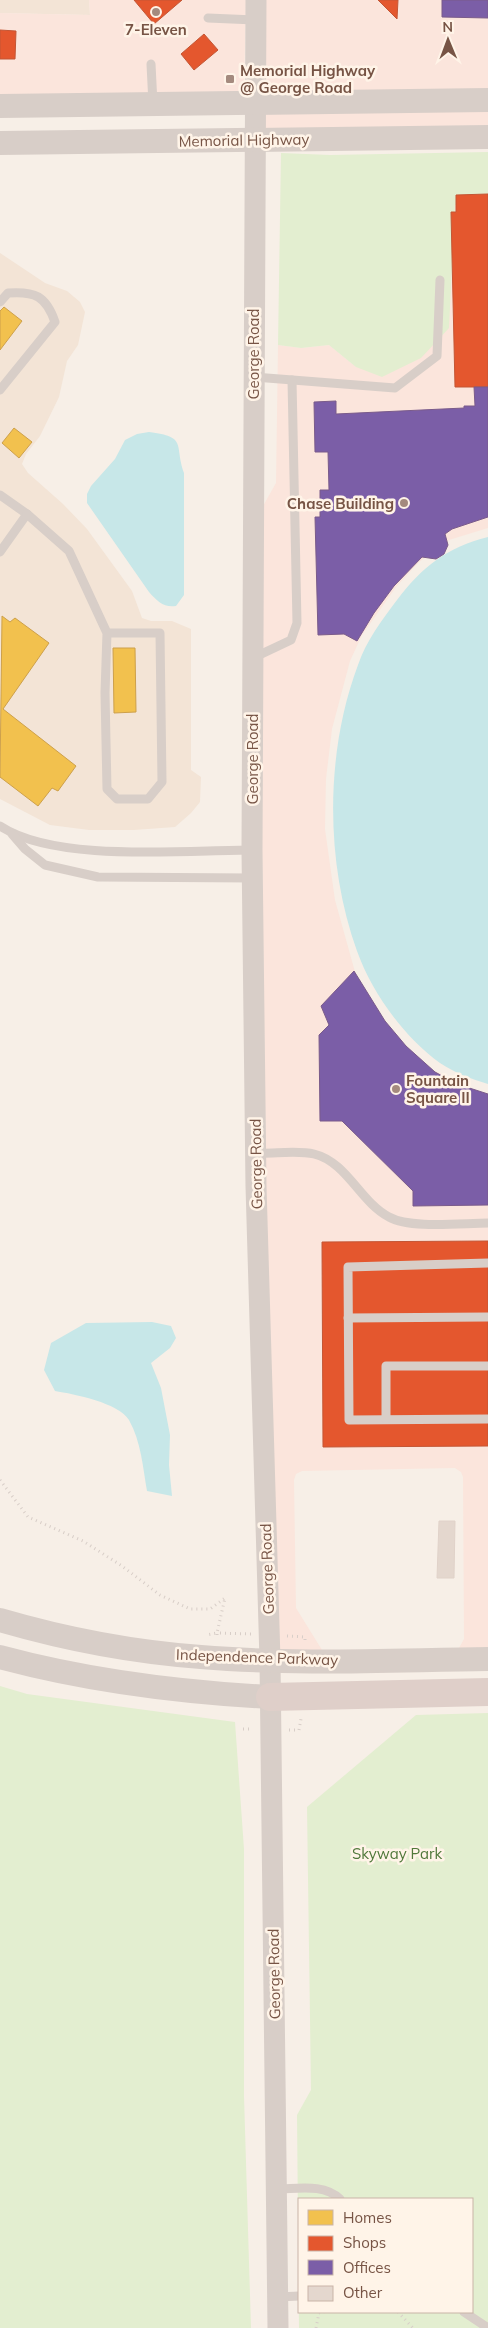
<svg xmlns="http://www.w3.org/2000/svg" width="488" height="2328" font-family="Mulish,sans-serif">
<style>
.residential{fill:#f3e4d6}
.commercial{fill:#fbe5dc}
.green{fill:#e3eed0;fill-rule:evenodd}
.water{fill:#c7e7e8}
.homes{fill:#f2c14e;stroke:#cda04b}
.shops{fill:#e4572e;stroke:#c35635}
.offices{fill:#7b5ea7;stroke:#7a5b8a}
.building{fill:#e4d7ce;stroke:#e0d2c9}
.lines{fill:none;stroke-linecap:round;stroke-linejoin:round}
.path{stroke:#d8cec8;stroke-width:3;stroke-dasharray:1 4;stroke-linecap:butt}
.service{stroke:#d8cec8;stroke-width:9}
.tertiary{stroke:#d8cec8;stroke-width:21}
.secondary{stroke:#d8cec8;stroke-width:24}
.motorway{stroke:#dfcfc9;stroke-width:28}
.poi-dot{fill:#a48a7e;stroke:#fff4e8;stroke-width:2}
.labels{text-anchor:middle;dominant-baseline:central;stroke-width:5;stroke-linejoin:round;paint-order:stroke}
.poi-label{font-size:15px;font-weight:bold;fill:#775445;stroke:#fff4e8;text-anchor:start}
.street-label{font-size:15px;fill:#775445;stroke:#fff4e8}
.park-label{font-size:15px;fill:#50783a;stroke:#fff4e8}
</style>
<rect width="100%" height="100%" fill="#f7efe7"/>
<g class="residential">
<polygon points="0,0 89,0 90,15 0,13"/>
<polygon points="0,253 45,283 67,291 80,302 85,312 78,345 67,361 59,397 40,436 26,454 22,464 28,473 63,504 87,529 132,591 142,618 151,621 172,621 191,629 191,770 201,777 200,802 191,813 175,827 134,830 89,830 50,825 0,799"/>
</g>
<g class="commercial">
<polygon points="89,0 246,0 244,92 0,96 0,13 90,15"/>
<polygon points="265,0 488,0 488,90 264,92"/>
<polygon points="488,111 488,126 264,129 264,114"/>
<polygon points="488,204 488,528 449,540 419,562 396,587 362,635 350,661 332,729 326,779 325,829 335,900 365,1008 413,1063 442,1074 463,1086 488,1094 488,1648 459,1648 464,1639 463,1477 461,1472 455,1468 302,1471 296,1474 294,1480 296,1608 322,1650 279,1650 266,1185 262,850 263,506 276,483 278,345 301,348 329,345 356,367 455,205"/>
</g>
<g class="green">
<polygon points="488,152 488,204 455,205 449,328 421,358 382,377 356,367 329,345 301,348 278,345 281,153 330,155"/>
<polygon points="0,1686 27,1694 235,1722 244,1849 244,2096 251,2328 0,2328"/>
<path d="M488,1713V2328H299L297,2115L311,2090L307,1807L416,1715ZM299,2199H472V2312H299Z"/>
</g>
<g class="water">
<path d="M149,432C188,437 174,444 184,473V595L176,606C164,608 157,601 149,592L87,503V494L91,486L115,459L125,440L137,434Z"/>
<path d="M488,537V1084C471,1079 455,1073 440,1063C404,1037 372,993 357,951C325,862 325,753 358,665C366,641 382,620 397,600C422,567 447,547 488,537Z"/>
<path d="M152,1322L171,1326L176,1338L170,1348L151,1363L161,1388L170,1435L169,1465L172,1496L147,1491C143,1468 141,1441 129,1420C119,1403 74,1394 55,1391L44,1370L51,1343L86,1323Z"/>
</g>
<g class="homes">
<polygon points="4,307 22,321 0,350 0,311"/>
<polygon points="14,428 32,442 19,458 2,443"/>
<polygon points="2,616 10,622 15,618 49,643 3,709 76,766 58,791 52,788 38,806 0,777"/>
<polygon points="113,648 135,648 136,712 114,713"/>
</g>
<g class="shops">
<polygon points="134,0 182,0 154,24"/>
<polygon points="378,0 398,0 397,19"/>
<polygon points="0,30 16,31 15,59 0,59"/>
<polygon points="204,34 218,50 194,70 181,54"/>
<polygon points="488,194 488,387 455,387 451,212 456,212 456,195"/>
<polygon points="488,1241 488,1446 323,1447 322,1242"/>
</g>
<g class="offices">
<polygon points="442,0 488,0 488,18 442,17"/>
<polygon points="474,387 488,387 488,517 452,529 445,534 448,545 444,554 436,559 422,557 394,586 374,613 357,641 344,634 318,635 315,517 320,517 320,490 329,490 328,452 315,452 314,402 336,401 336,414 464,408 464,406 475,406"/>
<polygon points="354,971 385,1021 406,1046 435,1072 457,1084 488,1094 488,1205 413,1206 413,1191 342,1121 320,1121 319,1035 329,1025 321,1006"/>
</g>
<polygon class="building" points="439,1521 455,1521 454,1578 437,1578"/>
<g class="lines">
<g class="path">
<polyline points="0,1480 28,1517 83,1541 122,1566 160,1595 190,1609 210,1609 225,1598 217,1633 206,1635"/>
<polyline points="217,1635 217,1633 251,1634"/>
<polyline points="287,1636 305,1637 305,1641"/>
<polyline points="243,1729 253,1729"/>
<polyline points="289,1730 299,1730 301,1719"/>
<polyline points="398,2312 413,2328"/>
<polyline points="316,2328 319,2313 324,2312"/>
</g>
<g class="service">
<polyline points="208,18 255,20"/>
<polyline points="151,64 153,104"/>
<path d="M0,302L8,293C35,291 46,296 55,322L0,390"/>
<polyline points="254,377 395,388 437,356 440,280"/>
<polyline points="0,495 27,514 0,552"/>
<polyline points="27,514 69,551 107,633 160,633 162,782 148,799 117,799 107,789 105,693 107,633"/>
<polyline points="253,658 291,640 297,623 292,380"/>
<path d="M0,826C56,863 184,850 252,850"/>
<polyline points="12,834 25,849 45,865 98,877 252,878"/>
<path d="M256,1153C272,1154 298,1150 314,1154C347,1162 360,1202 389,1217C410,1229 462,1223 488,1223"/>
<polyline points="488,1263 348,1267 349,1420 488,1419"/>
<polyline points="348,1318 488,1317"/>
<polyline points="386,1419 386,1366 488,1366"/>
<path d="M276,2189C297,2189 324,2183 340,2199"/>
<polyline points="278,2297 299,2296"/>
<polyline points="464,2312 488,2328"/>
</g>
<polyline class="tertiary" points="256,0 252,850 256,1186 270,1660 278,2328"/>
<g class="secondary">
<polyline points="0,106 488,100"/>
<polyline points="0,143 488,137"/>
<path d="M0,1620C65,1639 133,1652 201,1657C296,1665 393,1660 488,1659"/>
<path d="M0,1657C89,1681 178,1692 270,1697"/>
</g>
<polyline class="motorway" points="270,1697 488,1692"/>
</g>
<g class="poi-dot">
<circle cx="156" cy="12" r="5"/>
<rect x="225" y="74" width="10" height="10" rx="2.5"/>
<circle cx="404" cy="503" r="5"/>
<circle cx="396" cy="1089" r="5"/>
</g>
<g class="labels">
<g class="poi-label">
<text x="156" y="29" text-anchor="middle">7-Eleven</text>
<text x="240" y="70">Memorial Highway<tspan x="240" dy="17">@ George Road</tspan></text>
<text x="394" y="503" text-anchor="end">Chase Building</text>
<text x="406" y="1080">Fountain<tspan x="406" dy="17">Square II</tspan></text>
</g>
<g class="street-label">
<text transform="translate(244 140) rotate(-1)">Memorial Highway</text>
<text transform="translate(253 354) rotate(-90)">George Road</text>
<text transform="translate(252 759) rotate(-90)">George Road</text>
<text transform="translate(256 1164) rotate(-91)">George Road</text>
<text transform="translate(267 1569) rotate(-92)">George Road</text>
<text transform="translate(257 1657) rotate(2)">Independence Parkway</text>
<text transform="translate(274 1974) rotate(-91)">George Road</text>
</g>
<g class="park-label">
<text x="397" y="1853">Skyway Park</text>
</g>
</g>
<rect x="298" y="2198" width="175" height="115" fill="#fff4e8" stroke="#c9b4a7"/>
<rect x="308" y="2210" width="25" height="15" fill="#f2c14e" stroke="#c9b4a7"/>
<text x="343" y="2223" font-size="15" fill="#775445">Homes</text>
<rect x="308" y="2236" width="25" height="15" fill="#e4572e" stroke="#c9b4a7"/>
<text x="343" y="2248" font-size="15" fill="#775445">Shops</text>
<rect x="308" y="2260" width="25" height="15" fill="#7b5ea7" stroke="#c9b4a7"/>
<text x="343" y="2273" font-size="15" fill="#775445">Offices</text>
<rect x="308" y="2286" width="25" height="15" fill="#e4d7ce" stroke="#c9b4a7"/>
<text x="343" y="2298" font-size="15" fill="#775445">Other</text>
<g transform="translate(448 40) rotate(359)" stroke="#fff4e8" stroke-width="4" paint-order="stroke">
<path d="M0-4L9 19L0 12L-9 19Z" fill="#775445"/>
<text y="-8" font-size="14" font-weight="bold" text-anchor="middle" fill="#775445">N</text>
</g>
</svg>
